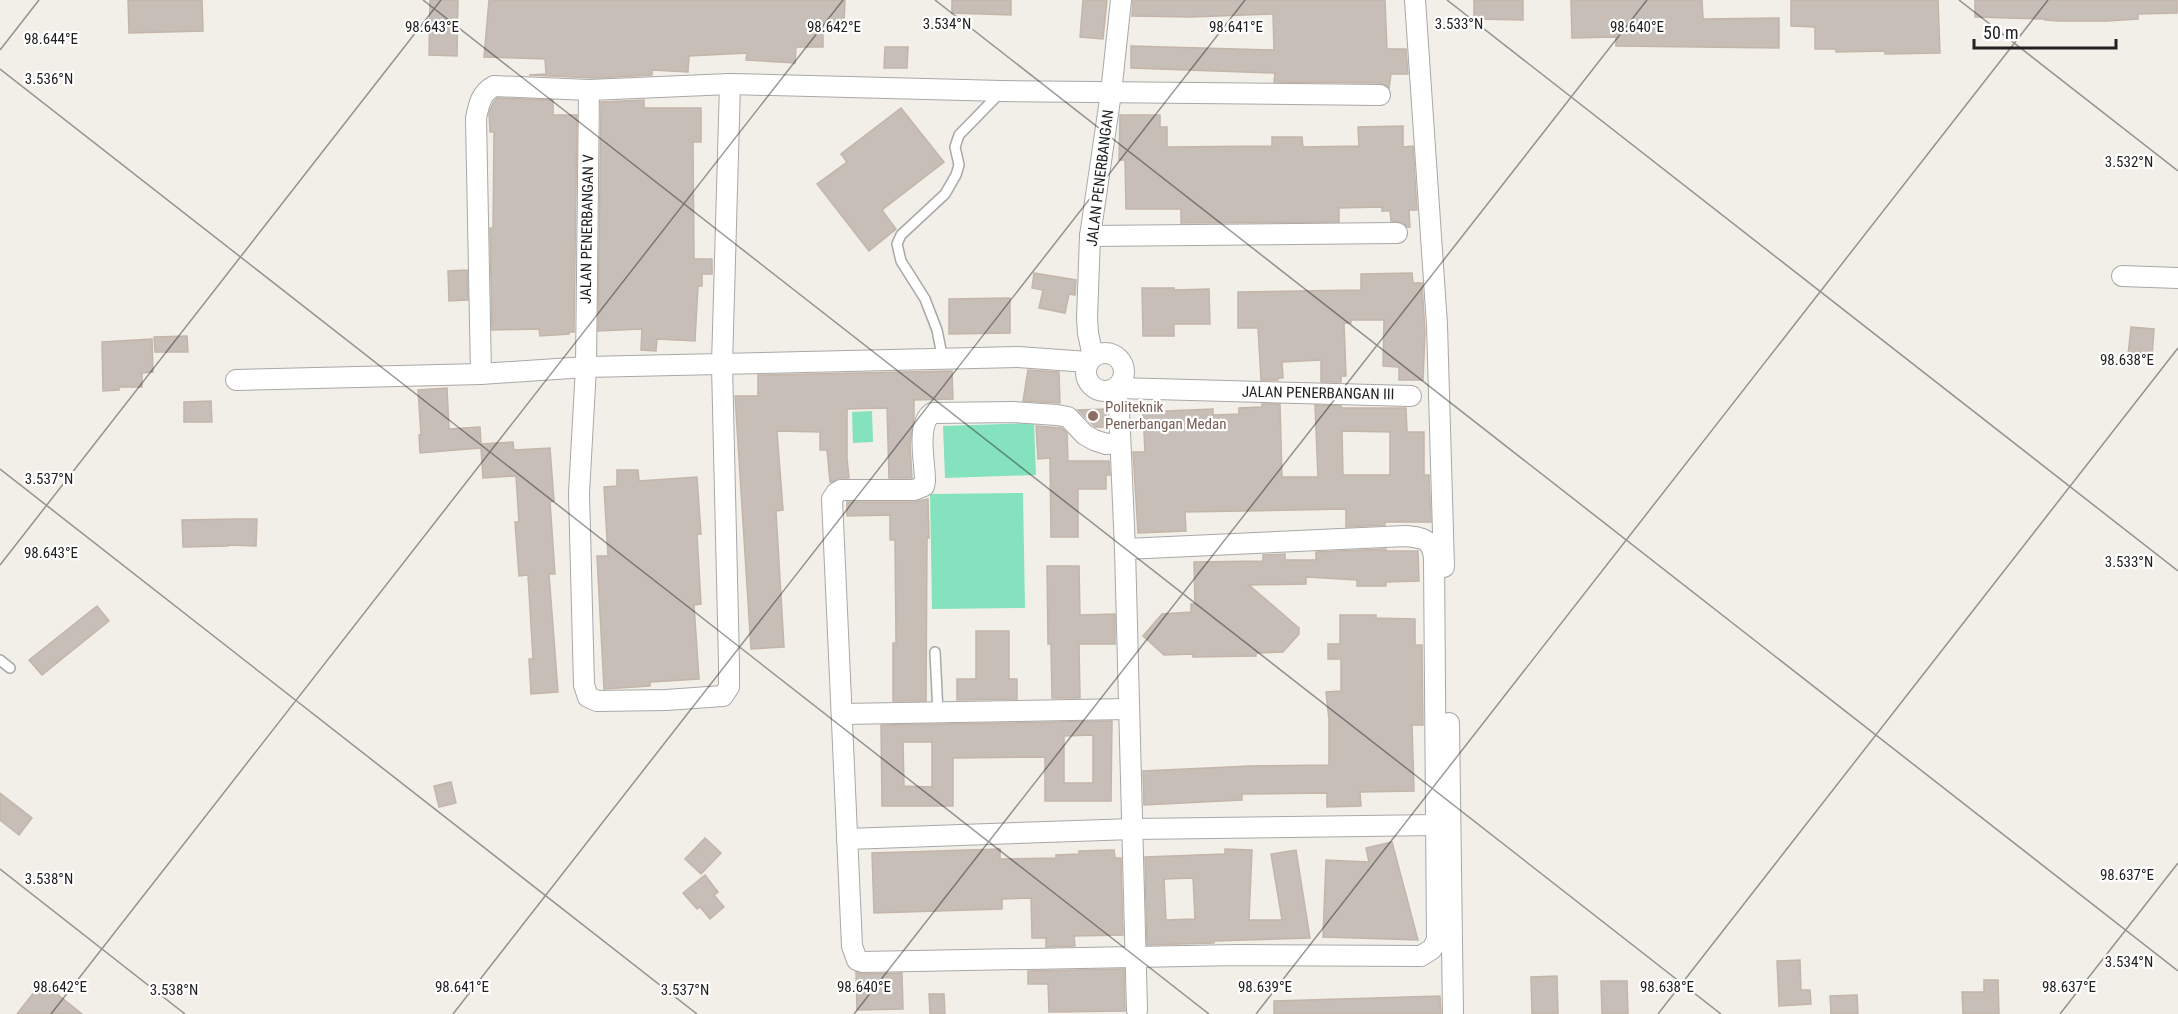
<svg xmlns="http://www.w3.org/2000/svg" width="2178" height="1014" font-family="'Roboto Condensed',sans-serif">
	<rect width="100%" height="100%" fill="#f2efe8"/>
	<g fill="#84e3be">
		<path d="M872 411 873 442 853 443 852 412Z"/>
		<path d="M1034 423 1036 475 945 478 943 426Z"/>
		<path d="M1023 493 1025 608 932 609 930 494Z"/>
	</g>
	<g fill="#c7beb7" stroke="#c4b5a9" stroke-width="1.5" fill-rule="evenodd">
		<path d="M128 0H202L203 31 129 33Z"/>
		<path d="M430 0H458L457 56 429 55Z"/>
		<path d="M489 0H845L844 25H823V47H796L795 63 746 60 747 53 689 56 688 72 652 70V75L595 78 529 75 546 74 545 59 484 57Z"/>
		<path d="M952 0H1011V15L952 13Z"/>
		<path d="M1083 0H1107L1103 39 1080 37Z"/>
		<path d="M1133 0H1385L1387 49H1406L1408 74H1391L1389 88 1380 83 1274 82 1275 73 1131 68V46L1274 50 1273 14 1191 17 1132 16Z"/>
		<path d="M1474 0H1523V20L1474 19Z"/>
		<path d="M1571 0H1702L1703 19 1779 18V48L1616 46V37L1572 38Z"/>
		<path d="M1791 0H1938L1940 53 1885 54V51L1836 52V49H1815V27L1791 26Z"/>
		<path d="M1975 0H2177V13L2138 14V19L2107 21H2059L2045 20 2044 19 1975 17Z"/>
		<path d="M885 47H908L907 68H884Z"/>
		<path d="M497 98 553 100V115H577L574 332H569V334L540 336 539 329 492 330 490 228H493L494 132H490L489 113 492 105Z"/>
		<path d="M644 100V108H701V142H693L694 259H712V274H702V286H698L695 341 657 339 656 351 641 350 642 329 598 331 601 102Z"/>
		<path d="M901 108 944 162 882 210 896 229 869 251 817 184 847 162 841 154Z"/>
		<path d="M1120 115H1160V127H1167V147L1272 146V137H1302L1303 147 1359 146 1358 127 1403 126V147L1413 146 1417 210H1409L1410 227H1407L1402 222 1391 221 1390 211H1382V207L1339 208V222L1181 223V209H1126L1125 160H1119Z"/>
		<path d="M467 270 468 300 449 301 448 271Z"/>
		<path d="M1034 273 1076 280 1075 295 1069 294 1065 313 1039 308 1043 290 1032 288Z"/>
		<path d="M1412 273 1413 283H1422L1425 333 1423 380H1399V367L1383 366 1384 320H1351V323H1344L1346 376H1341V382H1321V360L1282 362 1283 378H1278V380H1261L1258 328H1238V292L1361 290V274Z"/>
		<path d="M1142 288H1174V290L1209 289 1210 324H1174V336H1143Z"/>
		<path d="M1010 298V333L949 334V299Z"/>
		<path d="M2131 327 2154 329 2152 357 2128 355Z"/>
		<path d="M187 336 188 352H155L154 337Z"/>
		<path d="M152 339 153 372 142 373V387H119V390L103 391 102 342Z"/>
		<path d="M1028 370 1059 372 1060 403 1023 401Z"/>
		<path d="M952 371 953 399 914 400V418L910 444 912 478H889L887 408 847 409V458L849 478H840L831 482H830L827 450H820V432L777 431 783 510 776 511 784 647 751 649 735 396H758V375Z"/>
		<path d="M447 388 449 429 480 427 481 444 513 442 514 450 550 448 554 501 550 502 555 574H549L558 692 531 694 529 659H533L528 575 519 576 515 522H519L516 476 483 478 481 448 420 453 419 435H421L418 390Z"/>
		<path d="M211 401 212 422H184V402Z"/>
		<path d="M1262 404H1280L1282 477H1318L1315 405 1341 406 1342 408H1406L1407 432H1424V475H1429L1431 522H1385V525L1346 527V509L1185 512 1186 531 1138 533 1133 452H1145L1143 412 1213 409V415L1239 414V408L1262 407ZM1342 431 1390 432V475H1343Z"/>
		<path d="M1106 409 1107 427H1095L1078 410Z"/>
		<path d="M1036 426 1062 428 1067 433 1068 461H1109L1110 475H1106V489H1078V537H1051L1050 458 1038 459Z"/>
		<path d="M617 470H638L639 481 697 477 701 534H697L701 604 694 605 699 679 650 682V686L604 689 597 556H608L604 487 617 486Z"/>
		<path d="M928 499 929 538H927L926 701H893V643H896L895 540H890V515L847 516V502H914Z"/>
		<path d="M237 519H257L256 546 228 545V546L183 547 182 520Z"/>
		<path d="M1386 549V551H1418L1419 581 1386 582V586H1357V580L1306 577V584L1249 585 1299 628V634L1283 652 1256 653V656L1193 657V654L1164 655 1143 636 1162 614 1191 612V604H1195L1194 562 1263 561V555L1285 554V560H1316V552Z"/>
		<path d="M1047 566H1079L1080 615 1115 614V644H1079L1080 698H1052L1051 644H1048Z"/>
		<path d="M97 606 109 621 42 675 29 660Z"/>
		<path d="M1340 615H1376V618L1415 619V645H1422L1423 725H1412L1414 791 1360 792 1361 806 1327 807V793L1242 794V800L1144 805 1143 771 1250 766 1329 765V719L1326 692 1341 691V659H1328V644H1340Z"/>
		<path d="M976 631H1009V679H1017V699L957 700V679H976Z"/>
		<path d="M1112 721 1111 801H1045V757L953 758V806H882L881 725ZM1093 735V783H1064V736ZM903 742H932V787L904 786Z"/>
		<path d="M451 782 456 803 439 807 434 786Z"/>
		<path d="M0 793 32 818 19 835 0 820Z"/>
		<path d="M705 838 721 853 701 874 685 859Z"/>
		<path d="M1392 842 1418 940 1323 937 1326 860 1369 862 1366 848Z"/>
		<path d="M1000 849V859L1056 858V855L1079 854V851L1114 850 1115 858H1121L1123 935 1074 936 1075 946 1046 947V938H1032L1031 898 1002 899V909L874 913 872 853Z"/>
		<path d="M1225 849 1252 850 1249 920H1282L1271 854 1296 850 1310 938 1214 941V943L1147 945 1145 857 1225 854ZM1193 878 1195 919 1166 920 1164 879Z"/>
		<path d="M705 875 718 892 714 895 724 907 710 919 700 907 697 909 683 893Z"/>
		<path d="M1800 960 1801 990H1810L1811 1004 1779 1006 1777 961Z"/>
		<path d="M1124 969 1125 1011 1049 1012 1048 984H1028V971Z"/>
		<path d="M856 972 863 974 902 973 903 1009 857 1010Z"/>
		<path d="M1557 976 1558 1014H1532L1531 977Z"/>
		<path d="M1984 980H1998L1999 1014H1963L1962 992H1984Z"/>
		<path d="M1601 981H1627L1628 1014H1602Z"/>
		<path d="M42 982 82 1014H17Z"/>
		<path d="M929 994H944L945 1014H930Z"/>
		<path d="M1857 995 1858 1014H1831L1830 996Z"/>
		<path d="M1440 996 1441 1014H1274V1001Z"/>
	</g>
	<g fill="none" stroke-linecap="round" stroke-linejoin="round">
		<g stroke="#a8a8a8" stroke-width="12">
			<g id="service">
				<path d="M943 360 937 330 925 299 901 261 897 244 901 235 945 194 956 175 959 165 955 147 959 135 1000 93"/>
				<path d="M935 652 938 713"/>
				<path d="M0 660 10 668"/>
			</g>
		</g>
		<g stroke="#a8a8a8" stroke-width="22">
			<g id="minor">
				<path d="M1415 0 1437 325 1444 567"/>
				<path d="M589 90 586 367 579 493 584 685 588 697 597 701 666 700 723 696 729 687V663L722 365 730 84"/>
				<path d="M1090 236 1397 233"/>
				<path d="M2122 276 2178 278"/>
				<circle cx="1105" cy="372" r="19"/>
				<path d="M1093 357 1088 333 1087 318 1090 236 1111 93 1121 0"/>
				<path d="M481 374 476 118C479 104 481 93 494 86L589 90 730 84 1002 91 1380 95"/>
				<path d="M236 380 481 374 586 367 1018 357 1088 362"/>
				<path d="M1118 388 1411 396"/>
				<path d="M1115 390 1119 409 1125 549 1137 1010"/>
				<path d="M1119 443 1106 444 1094 440 1085 435 1068 417 1057 415 1013 412 932 413C916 425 925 461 925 481L924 486 914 490H841L836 493 832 499 852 946 857 960 863 962 1238 955 1421 956 1432 949 1437 940 1434 559C1432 539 1424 538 1406 536L1125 549"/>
				<path d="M842 714 1128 709"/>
				<path d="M1449 723 1453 1014"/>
				<path d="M847 839 1133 829 1437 825"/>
			</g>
		</g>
		<use href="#service" stroke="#fff" stroke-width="9"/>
		<use href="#minor" stroke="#fff" stroke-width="20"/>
	</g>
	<path fill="none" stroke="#212121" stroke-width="1.5" stroke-opacity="0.45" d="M423 0 1721 1014M935 0 2178 971M1447 0 2178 571M1959 0 2178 171M0 50 39 0M0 69 1209 1014M0 469 697 1014M0 565 441 0M0 869 185 1014M51 1014 843 0M453 1014 1245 0M854 1014 1647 0M1256 1014 2048 0M1658 1014 2178 348M2060 1014 2178 863"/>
	<circle fill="#8d6e63" stroke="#fff" stroke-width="2" cx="1093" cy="416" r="6"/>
	<g text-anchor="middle" stroke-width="4.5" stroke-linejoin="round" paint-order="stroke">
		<g font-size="15" fill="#212121" stroke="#fff">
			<text transform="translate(1100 178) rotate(-83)" y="5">JALAN PENERBANGAN</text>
			<text transform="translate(587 229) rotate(-89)" y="5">JALAN PENERBANGAN V</text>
			<text transform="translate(1318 393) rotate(1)" y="5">JALAN PENERBANGAN III</text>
		</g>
		<g font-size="15" fill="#785e54" stroke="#fff" text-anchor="start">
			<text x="1105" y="412">Politeknik<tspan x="1105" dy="17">Penerbangan Medan</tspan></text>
		</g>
	</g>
	<g font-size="15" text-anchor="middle" fill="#212121" stroke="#fff" stroke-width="4.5" stroke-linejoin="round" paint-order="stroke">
		<text x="947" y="29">3.534°N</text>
		<text x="1459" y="29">3.533°N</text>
		<text x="432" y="32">98.643°E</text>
		<text x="834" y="32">98.642°E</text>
		<text x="1236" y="32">98.641°E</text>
		<text x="1637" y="32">98.640°E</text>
		<text x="51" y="44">98.644°E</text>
		<text x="49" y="84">3.536°N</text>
		<text x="2129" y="167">3.532°N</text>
		<text x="2127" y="365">98.638°E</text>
		<text x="49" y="484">3.537°N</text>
		<text x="51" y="558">98.643°E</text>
		<text x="2129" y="567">3.533°N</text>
		<text x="2127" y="880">98.637°E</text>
		<text x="49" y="884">3.538°N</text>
		<text x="2129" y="967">3.534°N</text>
		<text x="60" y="992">98.642°E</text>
		<text x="462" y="992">98.641°E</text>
		<text x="864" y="992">98.640°E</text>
		<text x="1265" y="992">98.639°E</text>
		<text x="1667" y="992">98.638°E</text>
		<text x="2069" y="992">98.637°E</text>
		<text x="174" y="995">3.538°N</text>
		<text x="685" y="995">3.537°N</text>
	</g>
	<path d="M1974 39v9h142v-9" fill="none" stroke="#212121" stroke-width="3"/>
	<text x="1983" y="39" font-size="18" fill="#212121" stroke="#ffffff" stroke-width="4.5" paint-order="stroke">50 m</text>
</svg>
